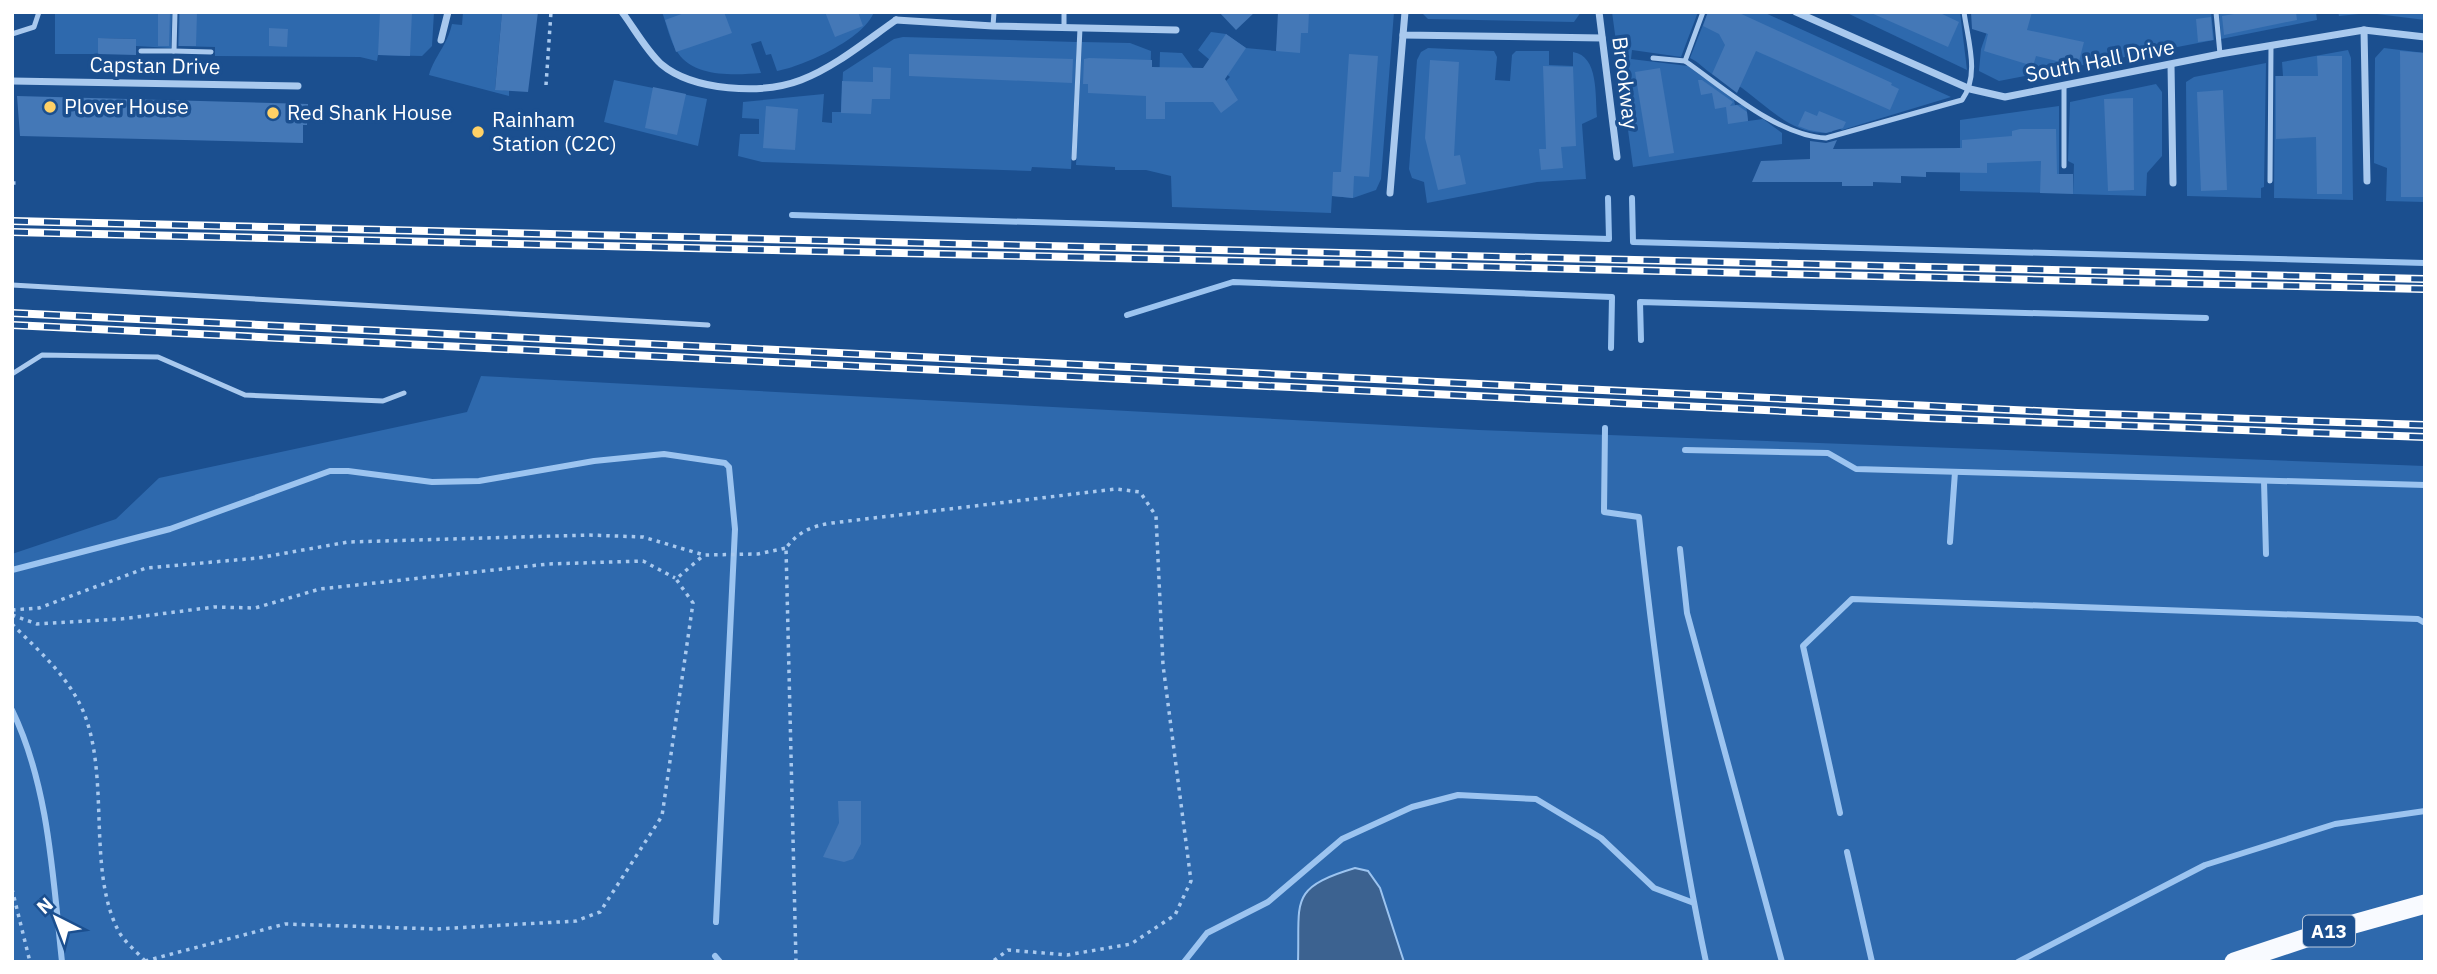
<svg xmlns="http://www.w3.org/2000/svg" width="2437" height="974" font-family="'IBM Plex Sans',sans-serif">
	<rect width="100%" height="100%" fill="#1b4f8f"/>
	<g fill="#2e69ad">
		<path d="M55 12H172L171 48 136 46V39L99 38 98 54H55Z"/>
		<path d="M179 12H434L432 46 422 56 378 55 377 61 360 57 215 56V47L178 46Z"/>
		<path d="M463 12H502L495 89 509 91V96L429 75C435 55 447 46 452 24L462 25Z"/>
		<path d="M662 12H874C864 39 804 66 777 71L771 54 766 55 761 41 751 44 761 73C736 75 695 78 678 53 670 42 667 25 662 12Z"/>
		<path d="M1281 12H1394L1381 179 1376 190 1353 198 1332 196 1331 213 1172 207 1171 176 1146 170H1115V167L1076 165 1082 42 1130 43 1151 51 1150 96 1159 91 1160 52 1182 53 1193 68V102L1207 97 1222 75 1226 81 1230 77 1198 50 1211 32 1226 34 1246 48 1276 51Z"/>
		<path d="M1421 12H1581L1574 22 1428 19Z"/>
		<path d="M1612 12H1698L1681 57 1632 50 1631 59 1688 66 1734 100 1735 105 1746 104 1748 121 1763 119 1782 133V144L1633 167Z"/>
		<path d="M1708 12H1763L1951 97 1842 130 1835 126 1832 132C1796 138 1769 108 1742 88 1733 82 1722 79 1712 74 1704 69 1699 62 1690 58Z"/>
		<path d="M1845 12H1960L1967 70Z"/>
		<path d="M1994 12H2211L2214 40 1999 81 1979 71 1981 49Z"/>
		<path d="M2219 12H2316L2317 20 2221 39Z"/>
		<path d="M2338 12H2425V20L2369 13 2339 16Z"/>
		<path d="M903 37 1077 42 1071 169 1032 167 1031 171 762 162 738 156 740 134H759V119L742 118 743 102 824 94 822 122 832 123V112H841L843 72 894 39Z"/>
		<path d="M1428 48 1494 51 1497 57 1495 80 1510 81 1512 55 1516 51H1549V65L1573 66V52C1599 56 1595 96 1597 117L1582 124 1586 179 1537 182 1427 203 1424 182 1412 178 1409 169 1417 60 1421 52Z"/>
		<path d="M2384 48 2425 53V202L2386 201 2387 168 2374 163 2375 58Z"/>
		<path d="M2348 50 2351 58 2353 200 2274 198 2275 76H2283L2282 62Z"/>
		<path d="M2266 63 2264 187 2261 188V198L2187 196 2186 82 2194 77Z"/>
		<path d="M614 80 707 99 698 146 604 122Z"/>
		<path d="M2156 84 2162 92V156L2147 173 2146 196 2073 194 2074 164 2068 161 2070 102Z"/>
		<path d="M2059 106V193L1960 191V120Z"/>
		<path d="M481 376 1479 430 2425 466V962H12V554L116 519 159 478 467 412Z"/>
	</g>
	<path fill="#3c6290" stroke="#9cc4f0" stroke-width="2" d="M1355 868 1368 871 1380 888 1404 962H1298C1300 901 1288 888 1355 868Z"/>
	<g fill="none" stroke-linecap="round" stroke-linejoin="round">
		<g stroke="#9cc4f0" stroke-width="6">
			<path d="M1632 198 1633 242 2425 263"/>
			<path d="M792 215 1609 239 1608 198"/>
			<path d="M1127 315 1233 282 1612 297 1611 348"/>
			<path d="M1641 340 1640 302 2206 318"/>
			<path d="M1605 428 1604 512 1639 517C1655 666 1675 815 1706 962"/>
			<path d="M1685 450 1828 453 1856 469 2425 485"/>
			<path d="M2264 481 2266 554"/>
			<path d="M1950 542 1955 472"/>
			<path d="M1680 549 1687 613 1782 962"/>
			<path d="M12 570 170 529 330 471H348L432 482 479 481 594 461 664 454 725 463 729 467 735 529 716 922"/>
			<path d="M12 710C49 786 53 879 62 962"/>
			<path d="M1840 813 1803 646 1852 599 2418 619 2425 623"/>
			<path d="M1847 852 1872 962"/>
			<path d="M715 956 720 962"/>
			<path d="M1184 962 1207 933 1268 902 1342 839 1412 807 1458 795 1536 799 1601 838 1654 888 1694 903"/>
			<path d="M2018 962 2205 865 2335 824 2425 811"/>
		</g>
	</g>
	<g fill="#4478b7">
		<path d="M158 12H170L169 46H158Z"/>
		<path d="M180 12H197L196 46H179Z"/>
		<path d="M380 12H412L410 56 378 55Z"/>
		<path d="M502 12H538L528 92 495 90Z"/>
		<path d="M687 12H724L732 33 676 52 665 20Z"/>
		<path d="M825 12H858L863 26 835 37Z"/>
		<path d="M1219 12H1255L1236 30Z"/>
		<path d="M1278 12H1309L1308 33H1301L1300 53 1276 51Z"/>
		<path d="M1708 12H1737L1892 83 1891 85 1899 89 1890 110 1756 51 1737 93 1712 74 1725 45 1719 34 1703 26Z"/>
		<path d="M1869 12H1938L1959 22 1948 47Z"/>
		<path d="M1971 12H2032L2027 30 2084 42 2079 61 2061 62 2036 56 2033 66 1984 51 1988 34 1972 29Z"/>
		<path d="M2246 12H2296L2297 20 2224 35 2222 16Z"/>
		<path d="M2211 17 2213 40 2198 42 2196 19Z"/>
		<path d="M269 28 288 29 287 47 269 46Z"/>
		<path d="M1226 34 1246 48 1225 79 1238 100 1221 113 1213 102H1165V119H1146V96L1088 93V84H1083L1084 59 1089 58 1152 60V67L1203 68Z"/>
		<path d="M98 38 136 39V55L98 54Z"/>
		<path d="M2400 51 2425 53V197H2401Z"/>
		<path d="M909 54 1073 59 1072 83 909 76Z"/>
		<path d="M1349 54 1378 56 1369 177 1354 176 1353 198 1332 196 1333 172H1341Z"/>
		<path d="M2317 56H2342V194H2317L2316 137 2276 139V76H2318Z"/>
		<path d="M1430 60 1459 62 1454 156 1460 155 1466 184 1438 190 1425 138Z"/>
		<path d="M1543 66 1573 67 1576 146 1561 147 1563 168 1541 170 1539 149H1546Z"/>
		<path d="M873 67 891 68 890 99H872L871 114 841 113 842 81 873 82Z"/>
		<path d="M1660 68 1674 153 1649 157 1635 72Z"/>
		<path d="M1698 80H1702L1733 102 1730 106 1737 105 1747 112 1748 121 1728 124 1726 107 1715 109 1712 93 1701 95Z"/>
		<path d="M653 87 686 94 677 135 645 128Z"/>
		<path d="M2223 90 2227 190 2201 191 2197 92Z"/>
		<path d="M17 96 308 104 307 125H303V143L20 136Z"/>
		<path d="M2133 98 2134 190 2108 191 2104 99Z"/>
		<path d="M766 106 798 109 795 150 763 148Z"/>
		<path d="M1805 111 1817 116 1819 111 1846 122 1843 128 1826 133 1809 130 1798 126Z"/>
		<path d="M2020 129H2056L2057 174H2073V194L2040 193 2041 161 1987 163V173L1926 172V177L1901 176V183L1873 182V186H1842V182H1752L1761 161 1810 159V141L1826 143 1837 140 1833 149 1962 148V140L2012 136V131Z"/>
		<path d="M838 801H861V844L853 859 844 862 823 857 839 823Z"/>
	</g>
	<g fill="none" stroke-linecap="round" stroke-linejoin="round">
		<g stroke="#a9c9ee" stroke-width="3.5" stroke-dasharray="3.5 5" stroke-linecap="butt">
			<path d="M546 85 551 12"/>
			<path d="M12 183H19"/>
			<path d="M12 610 39 608 146 568 258 558 348 542 589 535 643 537 704 555 758 554 786 548"/>
			<path d="M12 615 37 624 121 619 214 607 255 608 320 589 548 564 643 561 675 578"/>
			<path d="M12 624C35 647 60 669 76 697 114 761 85 862 117 928 122 940 136 951 145 961"/>
			<path d="M12 889 30 962"/>
			<path d="M145 961 285 924 436 929 576 921 600 912 662 816 693 603 676 579 704 555"/>
			<path d="M796 962 786 548C799 531 812 526 832 523L1116 489 1140 492 1156 516 1163 665 1191 881 1175 915 1131 944 1067 955 1008 950 992 962"/>
		</g>
		<g stroke="#a9c9ee" stroke-width="5">
			<path d="M1703 12 1685 61C1724 88 1778 136 1826 138L1962 100C1980 75 1968 41 1964 12"/>
			<path d="M2216 12 2220 54"/>
			<path d="M993 26 994 12"/>
			<path d="M1064 28V12"/>
			<path d="M12 34 34 27 39 12"/>
			<path d="M141 51H174L175 12"/>
			<path d="M174 51 211 52"/>
			<path d="M1653 58 1685 61"/>
			<path d="M1074 158 1080 28"/>
			<path d="M2064 166V86"/>
			<path d="M2270 181 2271 45"/>
			<path d="M12 285 708 325"/>
			<path d="M12 374 42 355 158 357 245 395 383 401 404 393"/>
		</g>
		<g stroke="#a9c9ee" stroke-width="7">
			<path d="M622 12C634 28 646 50 661 64 693 91 762 95 801 80 835 67 866 41 896 20"/>
			<path d="M1405 12 1403 35 1602 38"/>
			<path d="M1599 12 1617 157"/>
			<path d="M1796 12 1970 89 2005 97 2220 54 2364 30 2425 37"/>
			<path d="M896 20 993 26 1176 30"/>
			<path d="M2364 30 2367 181"/>
			<path d="M441 40 448 12"/>
			<path d="M2171 65 2173 183"/>
			<path d="M12 81 298 86"/>
			<path d="M1390 193 1403 35"/>
		</g>
		<path stroke="#f8faff" stroke-width="19" d="M2234 962 2318 934 2425 904"/>
		<g stroke="#fff" stroke-width="8">
			<g id="rail">
				<path d="M12 221 2425 279"/>
				<path d="M12 232 2425 289"/>
				<path d="M12 313 2077 413 2425 425"/>
				<path d="M12 325 1927 418 2425 437"/>
			</g>
		</g>
		<use href="#rail" stroke="#1b4f8f" stroke-width="5" stroke-dasharray="16" stroke-linecap="butt"/>
	</g>
	<g fill="#ffd166" stroke="#1b4f8f" stroke-width="2.5">
		<circle cx="50" cy="107" r="7"/>
		<circle cx="273" cy="113" r="7"/>
		<circle cx="478" cy="132" r="7"/>
	</g>
	<g text-anchor="middle" stroke-width="7" stroke-linejoin="round" paint-order="stroke">
		<rect fill="#1b4f8f" stroke="#bbcadd" stroke-width="2" x="2303" y="915.5" width="52" height="31" rx="5"/>
		<g font-size="19" font-weight="bold" fill="#fff">
			<text x="2329" y="938">A13</text>
		</g>
		<g font-size="21" fill="#fff" stroke="#1b4f8f">
			<text transform="translate(2100 61) rotate(-11)" y="7">South Hall Drive</text>
			<text transform="translate(155 66) rotate(1)" y="7">Capstan Drive</text>
			<text transform="translate(1625 83) rotate(83)" y="7">Brookway</text>
		</g>
		<g font-size="21" fill="#fff" stroke="#1b4f8f" text-anchor="start">
			<text x="64" y="114">Plover House</text>
			<text x="287" y="120">Red Shank House</text>
			<text x="492" y="127">Rainham<tspan x="492" dy="24">Station (C2C)</tspan></text>
		</g>
	</g>
	<rect width="2437" height="974" fill="none" stroke="#ffffff" stroke-width="28"/>
	<g transform="translate(56 918) rotate(318)" stroke="#1b4f8f" stroke-width="5" paint-order="stroke">
	<path d="M0-5L12 26L0 18L-12 26Z" fill="#ffffff"/>
	<text y="-10" font-size="19" font-weight="bold" text-anchor="middle" fill="#ffffff">N</text>
	</g>
</svg>
